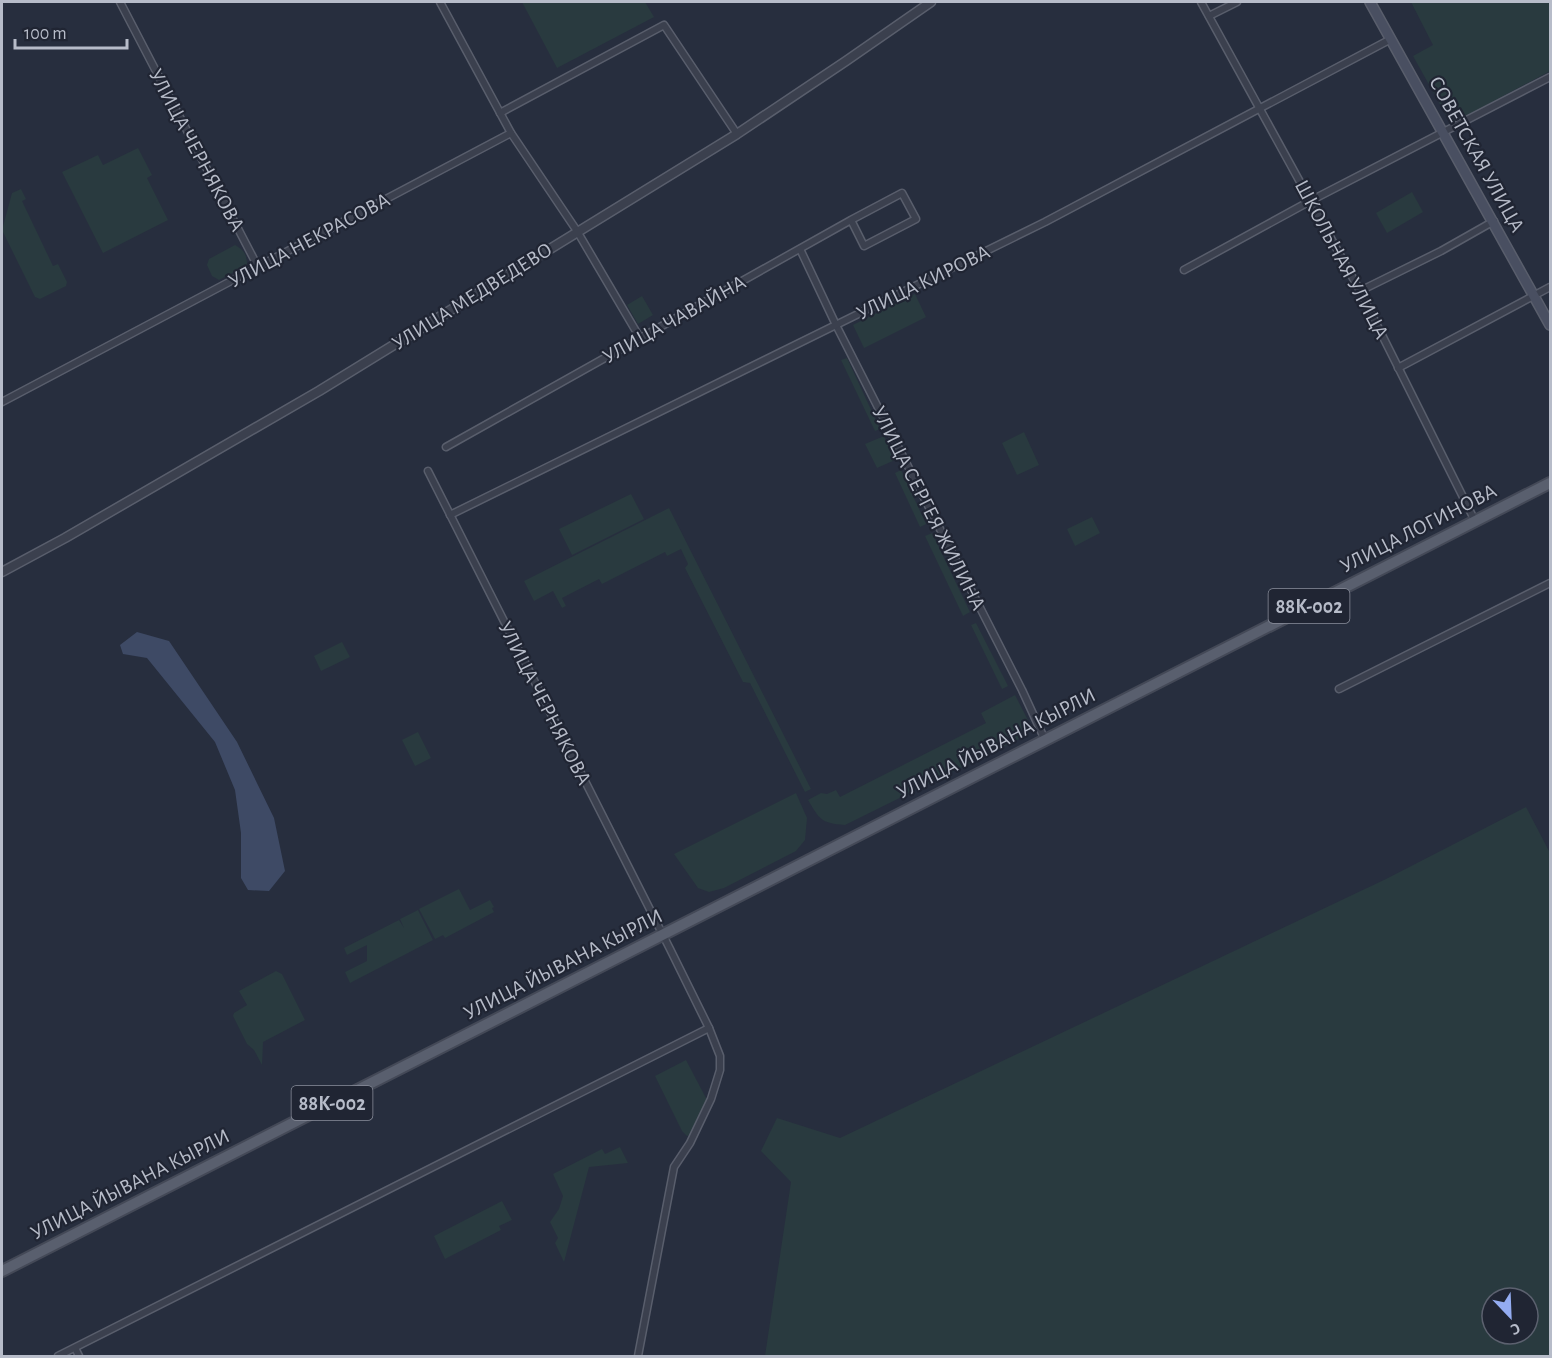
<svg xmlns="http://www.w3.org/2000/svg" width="1552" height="1358" font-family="'Alegreya Sans',sans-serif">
	<rect width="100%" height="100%" fill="#272e3e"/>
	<g fill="#293a3f" fill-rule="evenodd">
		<path d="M522 2H645L654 17 557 68Z"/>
		<path d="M1411 2H1550V71L1451 124 1413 56 1433 45Z"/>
		<path d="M138 148 152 175 147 178 168 220 103 253 62 172 98 155 103 165Z"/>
		<path d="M21 189 26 199 22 201 53 266 58 264 67 282 66 286 40 299 35 297 2 230 12 193Z"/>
		<path d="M1412 192 1423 212 1387 233 1376 213Z"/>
		<path d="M235 245C244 250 247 255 247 265L219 280 212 276 207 265 209 259Z"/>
		<path d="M915 294 926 317 864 348 853 325Z"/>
		<path d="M642 296 653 315 638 324 627 305Z"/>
		<path d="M847 358 880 429 875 431 841 360Z"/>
		<path d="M1024 432 1039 465 1017 475 1002 443Z"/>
		<path d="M884 436 895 460 877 468 865 444Z"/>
		<path d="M901 470 926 524 920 527 895 473Z"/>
		<path d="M631 494 644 519 572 555 559 529Z"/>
		<path d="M669 508 811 789 805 792 750 683 743 682 685 568 688 564 681 549 667 556 665 552 602 584 599 579 562 598 566 606 562 608 553 591 534 601 524 581Z"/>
		<path d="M1092 517 1100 533 1075 546 1067 529Z"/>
		<path d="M932 533 970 612 963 616 925 536Z"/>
		<path d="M976 623 1008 686 1002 689 971 625Z"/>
		<path d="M342 642 350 657 321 671 314 656Z"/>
		<path d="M1015 695 1031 726 1025 736 845 825C821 823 820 820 808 800L821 793 827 794 836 790 840 797 986 723 981 713Z"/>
		<path d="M418 732 431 758 415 766 402 740Z"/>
		<path d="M796 793 807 818 805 840 796 851 724 888 709 892 698 888 674 854Z"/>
		<path d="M1526 807 1550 853V1356H765L791 1182 761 1151 777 1118 840 1138 1386 879ZM1492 1298H1528V1334H1492Z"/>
		<path d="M459 889 470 910 490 900 494 907 492 908 494 912 445 938 443 935 435 939 419 909Z"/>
		<path d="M418 910 433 940 350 983 345 972 367 961V945L347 955 344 948 399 920 404 928 400 919Z"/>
		<path d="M276 971 282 974 305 1020 263 1042 262 1065 254 1050 247 1044 233 1016 234 1013 247 1005 239 991Z"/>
		<path d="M686 1060 707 1100 691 1134 687 1136 682 1131 655 1076Z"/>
		<path d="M620 1147 628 1163 589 1167 564 1262 555 1243 558 1238 550 1222 559 1209 563 1196 553 1174 602 1149 605 1154Z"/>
		<path d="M502 1201 512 1220 499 1226 501 1230 445 1259 434 1236Z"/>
	</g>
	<path fill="#3e4a65" d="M137 632 169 641 237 742 274 818 285 871 269 891 248 890 241 878V833L235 790 215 742 147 658 123 654 120 645Z"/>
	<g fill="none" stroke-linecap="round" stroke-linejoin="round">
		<g stroke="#595e6c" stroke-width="9">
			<g id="minor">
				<path d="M120 2 258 267"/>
				<path d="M440 2 511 133 577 231 640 338"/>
				<path d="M1201 2 1360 291 1475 521"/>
				<path d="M1209 16 1237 2"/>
				<path d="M500 113 664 25 737 134"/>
				<path d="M800 249 836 325 1022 690 1045 740"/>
				<path d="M1184 270 1312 200 1550 77"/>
				<path d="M1360 291 1441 251 1494 221"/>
				<path d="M1398 368 1550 287"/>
				<path d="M2 402 511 133"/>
				<path d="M446 447 851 220 902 193 916 219 864 246 851 220"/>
				<path d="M428 471 670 949 709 1028 720 1056V1070L711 1099 690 1143 674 1167 638 1356"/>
				<path d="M450 515 1045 222 1391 39"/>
				<path d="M1339 689 1550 583"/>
				<path d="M75 1348 79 1356"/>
				<path d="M58 1356 709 1028"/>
			</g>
		</g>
		<g stroke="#595e6c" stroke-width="11">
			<path id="tertiary" d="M2 572 65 538 319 391 737 134 846 61 931 2"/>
		</g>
		<g stroke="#595e6c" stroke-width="12">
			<path id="secondary" d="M1370 2 1550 325"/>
		</g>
		<g stroke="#444957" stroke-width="14">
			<path id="primary" d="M2 1271 1550 483"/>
		</g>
		<use href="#minor" stroke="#3b404e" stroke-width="6"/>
		<use href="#tertiary" stroke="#3b404e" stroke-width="8"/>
		<use href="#secondary" stroke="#494f61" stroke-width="9"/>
		<use href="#primary" stroke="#595f6e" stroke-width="10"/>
	</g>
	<g text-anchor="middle" stroke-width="4.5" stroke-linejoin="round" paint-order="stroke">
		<g fill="#202533" stroke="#8a8f9c" stroke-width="1.5">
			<rect x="1268.5" y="589" width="81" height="34" rx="4.5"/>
			<rect x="291.5" y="1086" width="81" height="34" rx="4.5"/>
		</g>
		<g font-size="20" font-weight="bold" fill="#b7bcc9">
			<text x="1309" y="613">88К-002</text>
			<text x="332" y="1110">88К-002</text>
		</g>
		<g font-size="21" fill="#b7bcc9" stroke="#202533">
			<text transform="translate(197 150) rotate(62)" y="7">УЛИЦА ЧЕРНЯКОВА</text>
			<text transform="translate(1477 154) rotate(61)" y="7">СОВЕТСКАЯ УЛИЦА</text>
			<text transform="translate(309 240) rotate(-28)" y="7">УЛИЦА НЕКРАСОВА</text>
			<text transform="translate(1342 259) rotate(62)" y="7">ШКОЛЬНАЯ УЛИЦА</text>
			<text transform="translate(923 282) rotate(-26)" y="7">УЛИЦА КИРОВА</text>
			<text transform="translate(472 296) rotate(-32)" y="7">УЛИЦА МЕДВЕДЕВО</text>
			<text transform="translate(674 319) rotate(-29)" y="7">УЛИЦА ЧАВАЙНА</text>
			<text transform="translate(929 508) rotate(63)" y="7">УЛИЦА СЕРГЕЯ ЖИЛИНА</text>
			<text transform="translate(1418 528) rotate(-27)" y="7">УЛИЦА ЛОГИНОВА</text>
			<text transform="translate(545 703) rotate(63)" y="7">УЛИЦА ЧЕРНЯКОВА</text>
			<text transform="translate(996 743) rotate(-27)" y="7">УЛИЦА ЙЫВАНА КЫРЛИ</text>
			<text transform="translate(563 964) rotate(-27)" y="7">УЛИЦА ЙЫВАНА КЫРЛИ</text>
			<text transform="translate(130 1184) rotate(-27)" y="7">УЛИЦА ЙЫВАНА КЫРЛИ</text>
		</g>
	</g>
	<rect width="1552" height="1358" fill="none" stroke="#b7bcc9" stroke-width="6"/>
	<g transform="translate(1510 1316) rotate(157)"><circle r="28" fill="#202533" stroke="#5c616f" stroke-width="1.5"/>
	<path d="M0-4.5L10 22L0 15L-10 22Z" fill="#94acf1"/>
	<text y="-9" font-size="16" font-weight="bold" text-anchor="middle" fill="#b7bcc9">С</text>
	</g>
	<path d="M15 39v9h112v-9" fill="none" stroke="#b7bcc9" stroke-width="3"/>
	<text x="24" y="39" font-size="18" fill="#b7bcc9" stroke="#202533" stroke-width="4.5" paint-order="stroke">100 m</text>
</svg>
